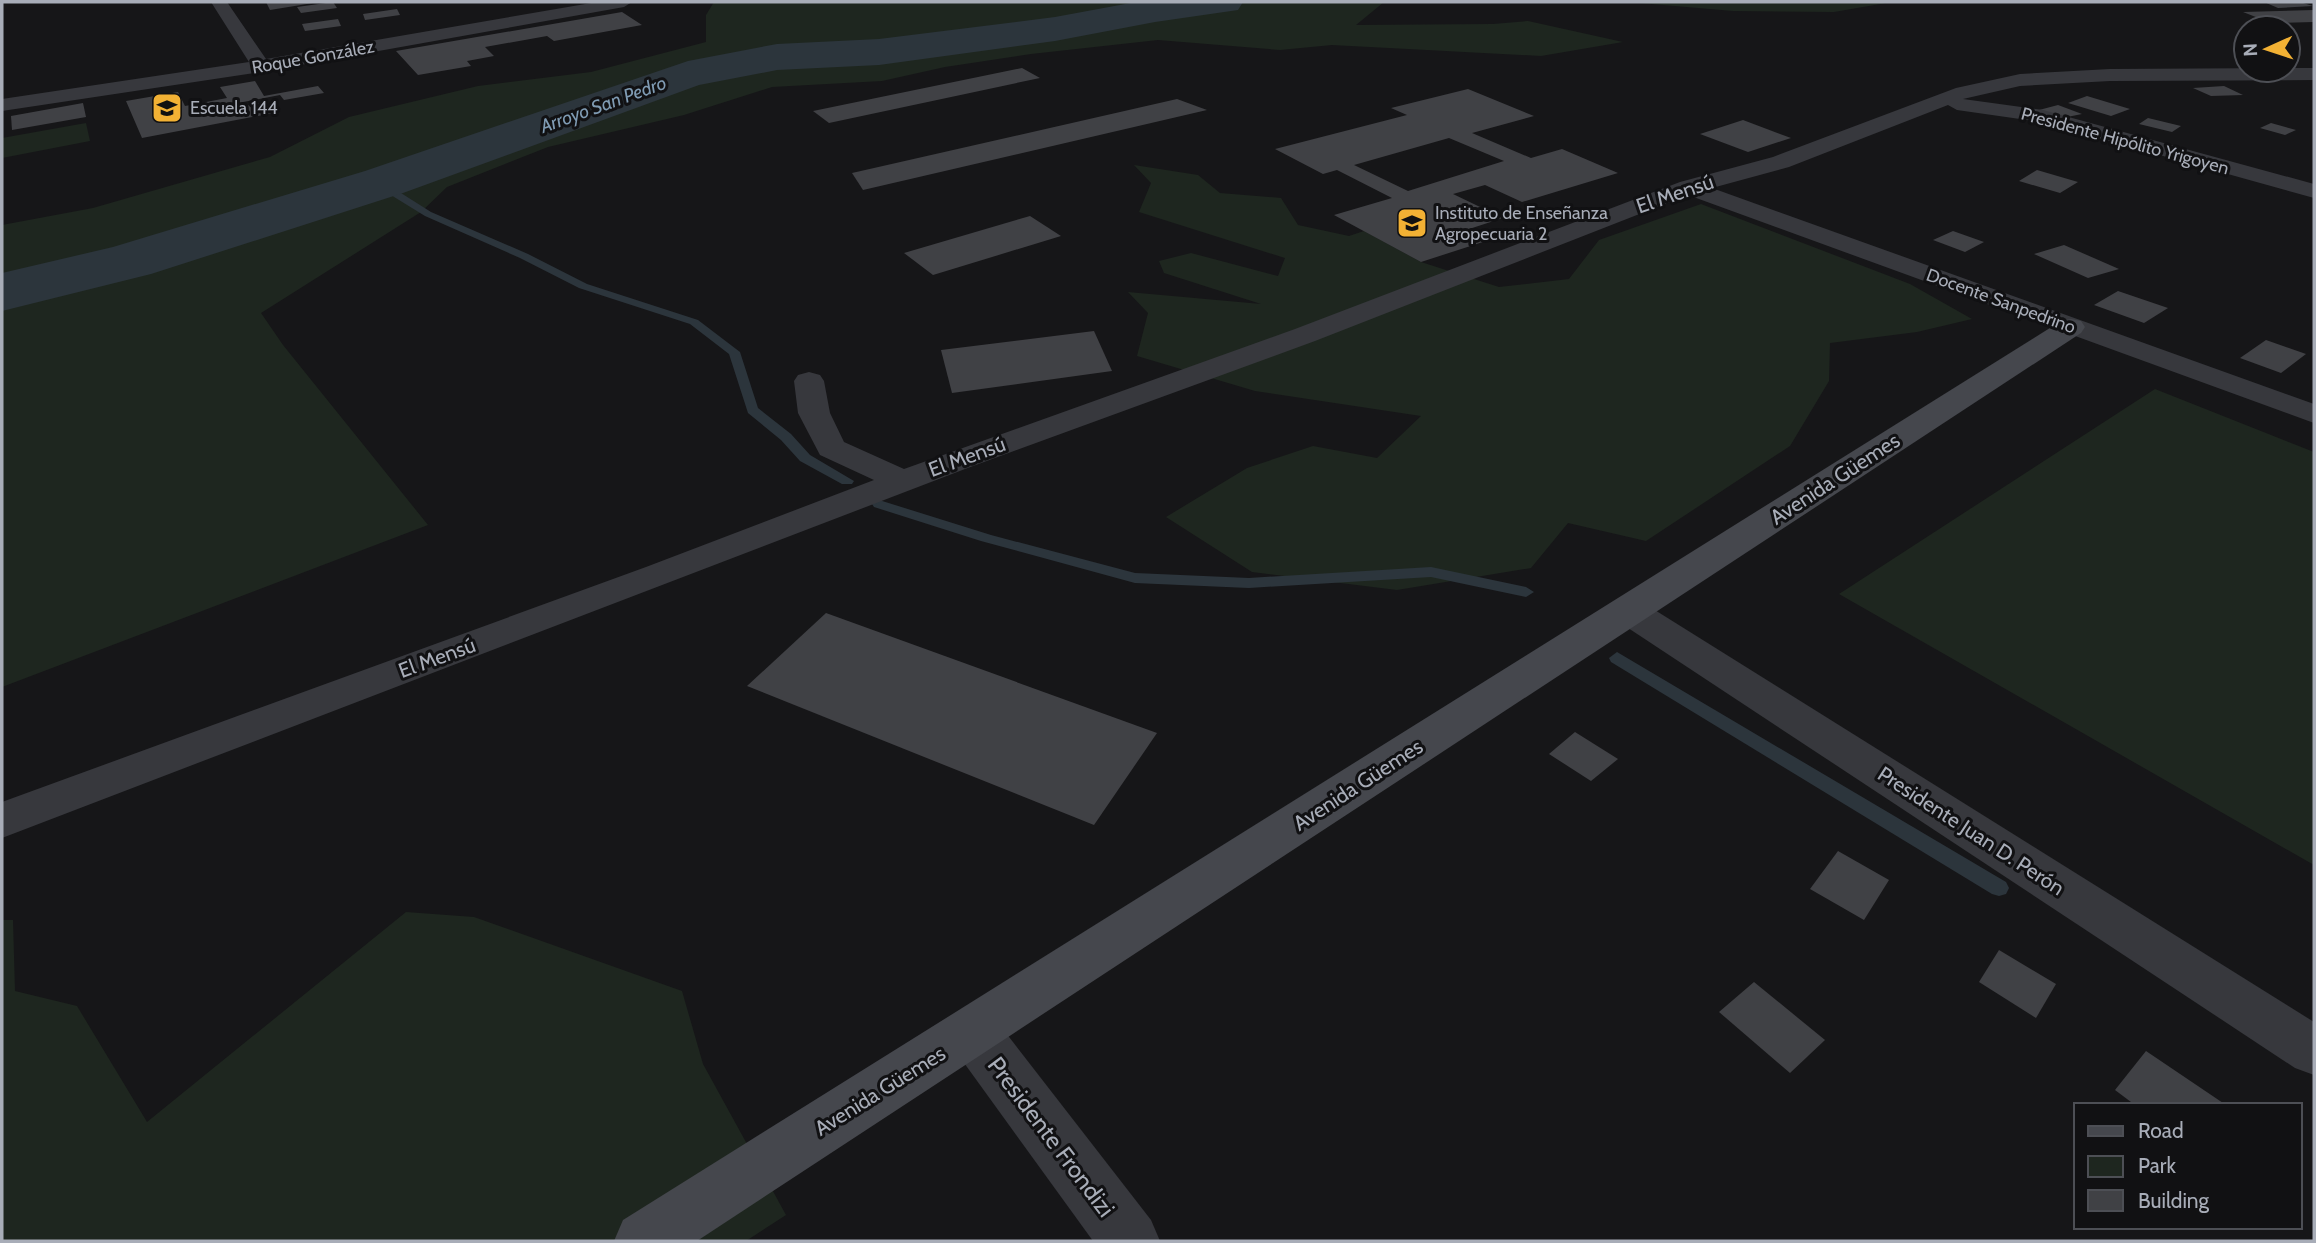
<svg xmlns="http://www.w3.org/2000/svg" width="2316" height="1243" font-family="Cabin,sans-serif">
	<rect width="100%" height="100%" fill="#161618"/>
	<g fill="#1e261f">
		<path d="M714 2H1384L1356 25 1493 24 1528 21 1623 42 1541 56 1332 45 1280 50 1158 40 1031 54 945 67 882 81 772 87 684 115 548 147 447 187 421 212 261 313 283 345 428 525 2 687V225L93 208 270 157 349 117 478 86 591 72 706 42V15Z"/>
		<path d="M1628 2H1892L1834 12 1733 11Z"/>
		<path d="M86 123 90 141 2 158V138Z"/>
		<path d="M1134 165 1198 175 1220 193 1281 198 1298 225 1349 236 1364 231 1421 262 1499 287 1569 279 1599 240 1701 204 1910 284 1972 319 1917 332 1830 343 1829 381 1790 446 1646 541 1568 523 1531 568 1397 590 1252 572 1166 517 1247 468 1313 446 1377 458 1421 416 1255 391 1137 356 1148 313 1128 292 1261 304 1164 273 1159 261 1191 253 1278 276 1285 258 1139 212 1151 183Z"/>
		<path d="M2155 389 2314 452V865L1839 594Z"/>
		<path d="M406 912 474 917 682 991 703 1064 786 1215 746 1241H2V920H13L15 991 77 1006 147 1122Z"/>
	</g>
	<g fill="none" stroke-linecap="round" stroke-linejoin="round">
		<g fill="#2c353c" fill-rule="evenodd">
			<path d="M381 180H387L393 188 431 212 528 254 587 284 698 320 740 352 758 408 791 434 810 455 854 481 852 484H842L800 461 781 440 748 413 729 354 690 324 579 288 520 258 425 216 386 192 379 182Z"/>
			<path d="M879 500 991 535 1135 573 1249 578 1431 567 1526 587 1534 592 1526 597 1431 577 1249 588 1135 583 981 541 874 507 872 504Z"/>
			<path d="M1617 652 2006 882 2009 888 2006 894 1999 896 1992 894 1611 662 1609 658Z"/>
		</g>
		<path fill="#2c353c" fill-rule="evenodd" d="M1136 2H1243L1238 10 1155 22 1055 41 879 65 777 70 699 85 403 193 151 274 2 311V273L113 247 365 171 688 61 777 44 879 39 1055 17Z"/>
	</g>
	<g fill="#404145" fill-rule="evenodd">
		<path d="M266 2H313V3L270 10Z"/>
		<path d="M333 2 337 8 301 13 297 7Z"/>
		<path d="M2264 2H2300L2313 6 2278 8Z"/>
		<path d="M397 9 400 15 365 20 363 14Z"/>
		<path d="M2314 10V22L2271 23 2243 12Z"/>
		<path d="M622 12 642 25 554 41 547 36 485 47 494 56 467 61 471 66 418 75 396 51Z"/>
		<path d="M338 19 341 26 305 31 302 24Z"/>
		<path d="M1022 68 1040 78 829 123 813 111Z"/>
		<path d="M255 81 264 96 318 86 324 93 284 100 280 95 238 103 240 107 266 102 273 113 142 138 126 101 178 92 185 106 227 98 220 87Z"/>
		<path d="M2224 86 2243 95 2211 96 2193 88Z"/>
		<path d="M1468 89 1534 116 1472 133 1531 158 1562 149 1618 173 1522 202 1485 185 1453 194 1503 218 1466 230 1486 241 1421 262 1334 215 1392 198 1337 170 1323 174 1275 149 1407 115 1391 108ZM1449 138 1504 161 1408 191 1354 165Z"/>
		<path d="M2087 96 2130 109 2111 116 2068 103Z"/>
		<path d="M1177 99 1207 110 863 190 852 173Z"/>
		<path d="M83 103 86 117 12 130 11 116Z"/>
		<path d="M2058 105 2082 114 2062 118 2039 110Z"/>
		<path d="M2148 118 2181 126 2172 132 2139 124Z"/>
		<path d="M1743 120 1791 138 1748 152 1700 134Z"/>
		<path d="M2271 123 2296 130 2285 135 2260 128Z"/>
		<path d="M2037 170 2078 182 2060 193 2019 181Z"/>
		<path d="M1030 216 1061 236 933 275 904 253Z"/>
		<path d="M1953 231 1984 242 1965 252 1933 240Z"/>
		<path d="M2064 245 2119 269 2088 278 2034 254Z"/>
		<path d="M2118 291 2168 308 2144 323 2094 305Z"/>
		<path d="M1094 331 1112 371 952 393 941 350Z"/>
		<path d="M2266 340 2306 354 2281 373 2240 358Z"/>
		<path d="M826 613 1157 733 1094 825 747 686Z"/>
		<path d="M1575 732 1618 759 1591 781 1549 754Z"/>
		<path d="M1838 851 1889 880 1864 920 1810 889Z"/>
		<path d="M1999 950 2056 984 2036 1018 1979 982Z"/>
		<path d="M1754 982 1825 1040 1790 1073 1719 1012Z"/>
		<path d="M2146 1051 2226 1105H2135L2115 1090Z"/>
	</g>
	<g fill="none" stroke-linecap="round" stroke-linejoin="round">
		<g fill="#37383d" fill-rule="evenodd">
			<path d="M211 2H227L266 59 597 2H632L624 7 261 72 2 111V99L249 62Z"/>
			<path d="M2288 68H2314V80L2110 81 2020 86 1963 99 2043 110 2314 184V198L2041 122 1957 110 1948 105 1789 167 1712 188 2314 404V423L1688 195 1315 341 965 469 2 838V802L646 567 874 480 820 455 798 413 794 381 798 375 809 372 820 375 824 381 830 413 844 442 904 469 1295 329 1680 182 1773 157 1956 88 2020 74 2110 69Z"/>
			<path d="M1629 599 1642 602 2314 1022V1075L2295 1068 1616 620 1610 611 1616 602Z"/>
			<path d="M973 1008 992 1015 1151 1220 1160 1241H1093L954 1049 947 1032 954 1015Z"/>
		</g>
		<path fill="#45474d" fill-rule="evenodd" d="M2071 319 2081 321 2085 327 2081 333 697 1241H614L623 1220 2061 321Z"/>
	</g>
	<defs>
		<g id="school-square" transform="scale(1.575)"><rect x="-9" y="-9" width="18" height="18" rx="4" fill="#f2b134" stroke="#111113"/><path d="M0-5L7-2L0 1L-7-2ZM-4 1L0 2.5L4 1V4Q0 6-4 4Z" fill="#111"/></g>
	</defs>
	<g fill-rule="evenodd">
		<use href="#school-square" x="167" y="108"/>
		<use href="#school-square" x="1412" y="223"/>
	</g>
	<g text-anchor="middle" stroke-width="6" stroke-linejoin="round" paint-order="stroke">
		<g font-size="18" fill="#a8adb8" stroke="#111113">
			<text transform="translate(313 57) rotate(-10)" y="6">Roque González</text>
			<text transform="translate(2125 141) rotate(15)" y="6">Presidente Hipólito Yrigoyen</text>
			<text transform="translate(2001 301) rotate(20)" y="6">Docente Sanpedrino</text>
		</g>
		<g font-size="18" fill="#a8adb8" stroke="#111113" text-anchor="start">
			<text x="190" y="114">Escuela 144</text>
			<text x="1435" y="219">Instituto de Enseñanza<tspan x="1435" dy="21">Agropecuaria 2</tspan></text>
		</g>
		<g font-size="19" font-style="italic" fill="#7f9bb3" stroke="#111113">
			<text transform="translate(603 104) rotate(-20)" y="7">Arroyo San Pedro</text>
		</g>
		<g font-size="21" fill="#a8adb8" stroke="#111113">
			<text transform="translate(1675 194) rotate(-19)" y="7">El Mensú</text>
			<text transform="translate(967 457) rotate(-20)" y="7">El Mensú</text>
			<text transform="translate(1835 479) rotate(-33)" y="7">Avenida Güemes</text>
			<text transform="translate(437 658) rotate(-20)" y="7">El Mensú</text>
			<text transform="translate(1358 785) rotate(-33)" y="7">Avenida Güemes</text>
			<text transform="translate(1971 831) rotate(33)" y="7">Presidente Juan D. Perón</text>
			<text transform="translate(880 1091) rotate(-32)" y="7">Avenida Güemes</text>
		</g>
		<g font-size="24" fill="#a8adb8" stroke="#111113">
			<text transform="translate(1051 1137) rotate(53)" y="8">Presidente Frondizi</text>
		</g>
	</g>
	<rect width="2316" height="1243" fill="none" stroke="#a8adb8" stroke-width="7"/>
	<rect x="2074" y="1103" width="228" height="126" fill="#111113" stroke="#4d4f55" stroke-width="2"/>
	<rect x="2088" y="1126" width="35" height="10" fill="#45474d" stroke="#4d4f55" stroke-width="2"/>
	<text x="2138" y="1138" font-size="21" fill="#a8adb8">Road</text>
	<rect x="2088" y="1156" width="35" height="21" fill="#1e261f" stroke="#4d4f55" stroke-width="2"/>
	<text x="2138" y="1173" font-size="21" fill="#a8adb8">Park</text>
	<rect x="2088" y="1190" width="35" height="21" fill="#404145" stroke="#4d4f55" stroke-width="2"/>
	<text x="2138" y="1208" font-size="21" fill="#a8adb8">Building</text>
	<g transform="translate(2267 49) rotate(267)"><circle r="33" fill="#111113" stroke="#4d4f55" stroke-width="2"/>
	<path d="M0-5L12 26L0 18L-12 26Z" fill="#f2b134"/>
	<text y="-10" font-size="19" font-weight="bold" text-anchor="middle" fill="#a8adb8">N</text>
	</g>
</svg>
